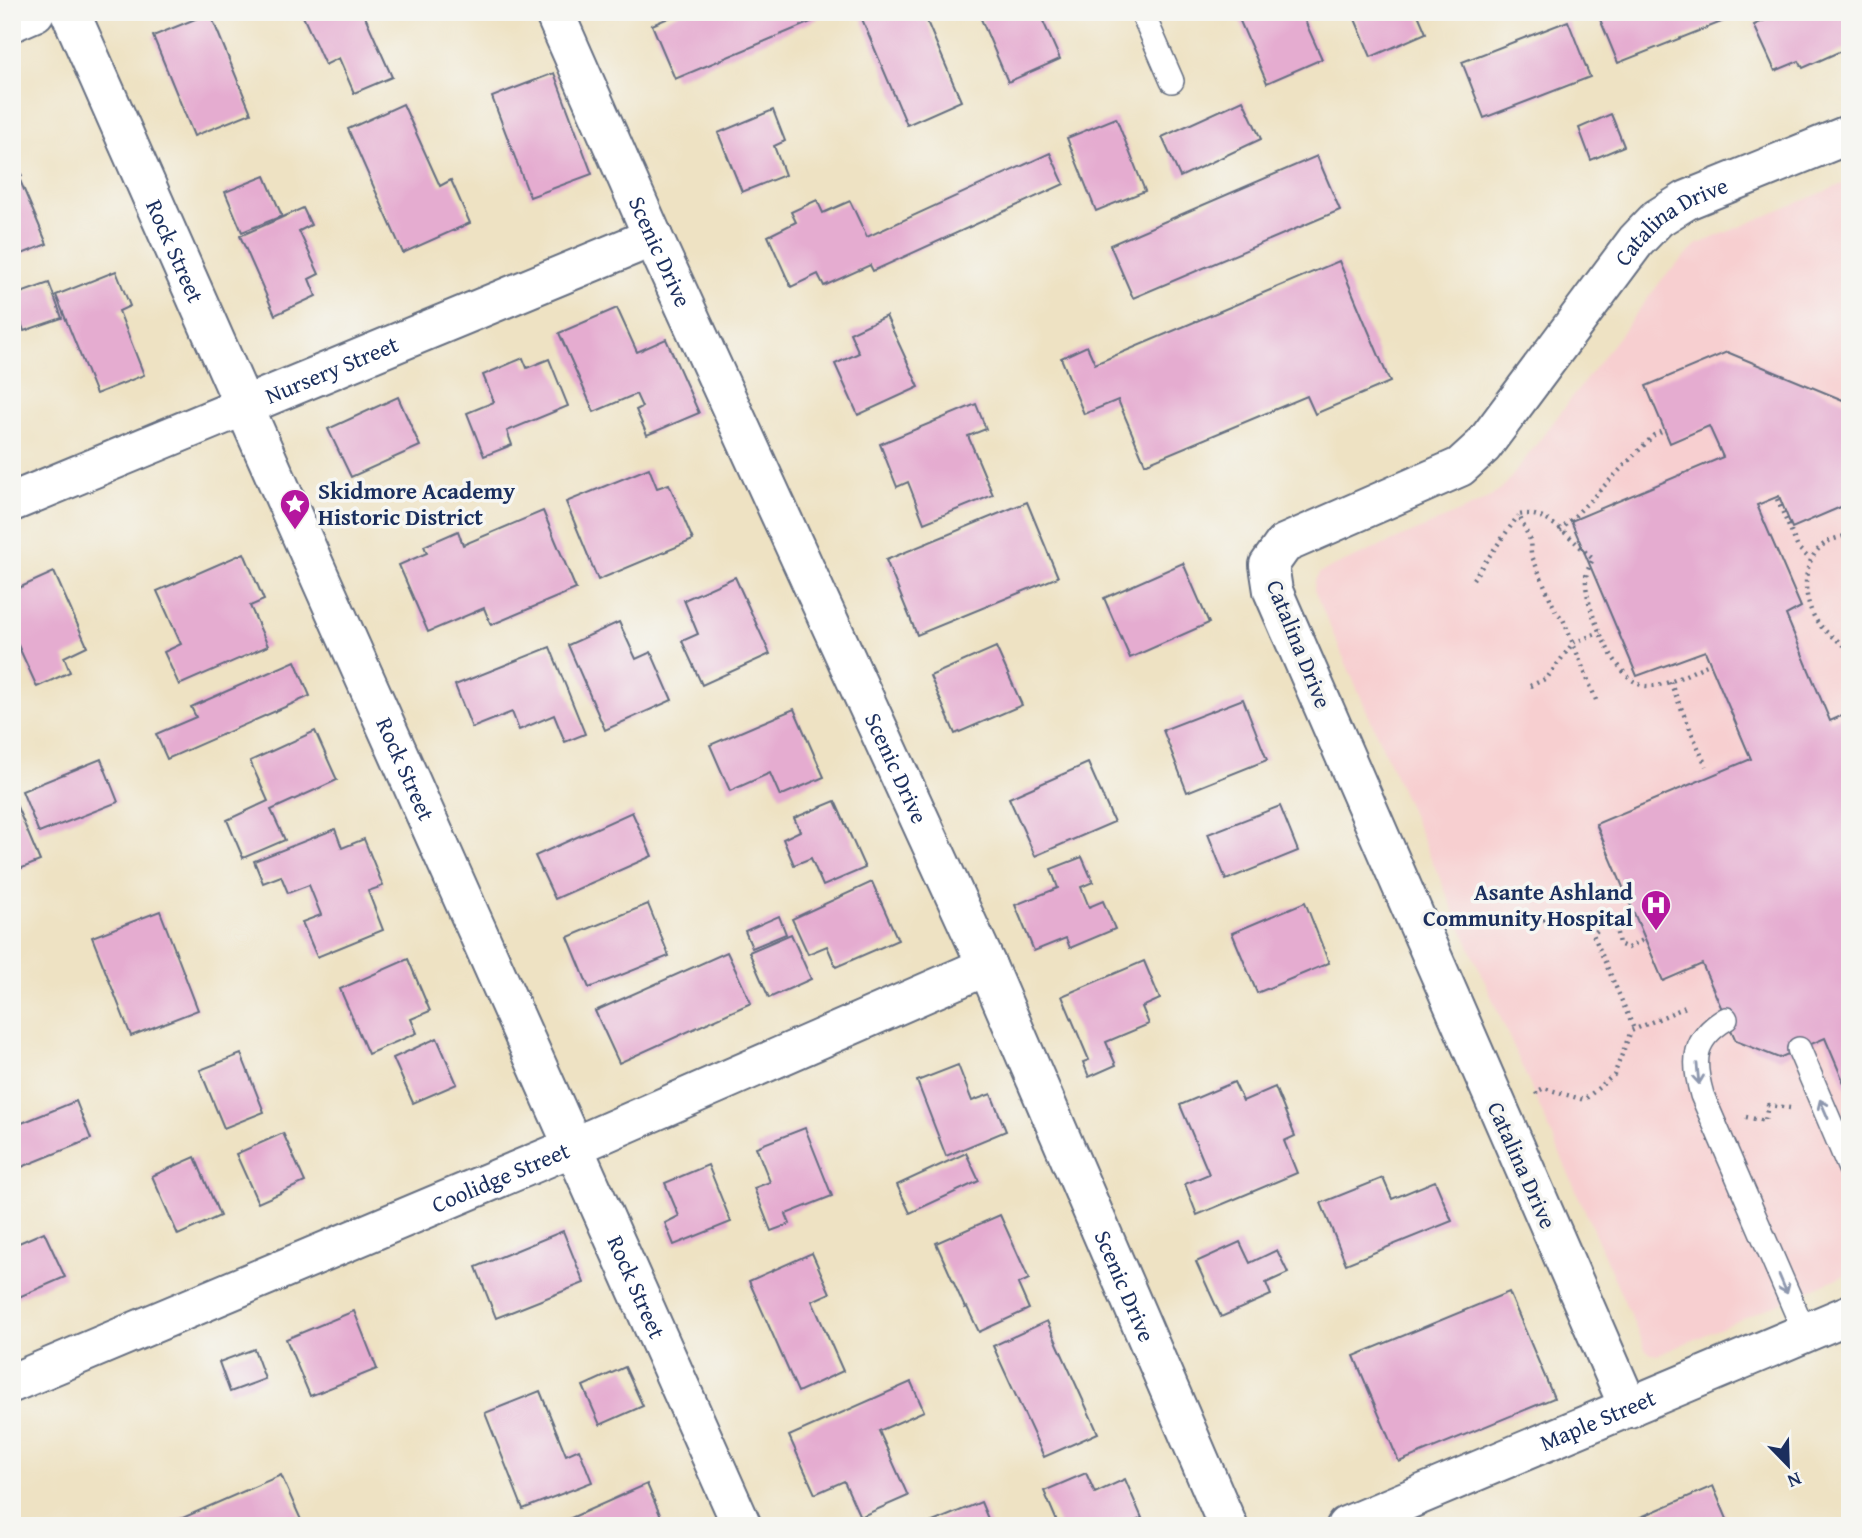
<svg xmlns="http://www.w3.org/2000/svg" width="1862" height="1538" font-family="'Gentium Book Plus',serif">
	<rect width="100%" height="100%" fill="#f6f6f2"/>
	<filter id="ink" filterUnits="userSpaceOnUse"><feTurbulence type="fractalNoise" baseFrequency=".0143" numOctaves="2"/><feDisplacementMap in="SourceGraphic" scale="14" xChannelSelector="R" yChannelSelector="G"/><feConvolveMatrix kernelMatrix="1 2 1 2 8 2 1 2 1" color-interpolation-filters="sRGB"/></filter>
	<filter id="wash" filterUnits="userSpaceOnUse"><feTurbulence type="fractalNoise" baseFrequency=".00686" numOctaves="4" result="noise"/><feDisplacementMap in="SourceGraphic" scale="28" xChannelSelector="R" yChannelSelector="G"/><feGaussianBlur stdDeviation="1.57" result="paint"/><feColorMatrix in="noise" values="0 0 0 0 0 0 0 0 0 0 0 0 0 0 0 0 0 1.4 0 .05"/><feComposite in="paint" operator="in"/></filter>
	<g filter="url(#wash)">
		<rect width="100%" height="100%" fill="#eee2c3"/>
		<path fill="#f7cfd0" d="M1850 181V1273L1658 1355 1651 1354 1645 1349 1314 590 1315 581 1319 573 1473 506 1492 496 1506 484 1664 277 1698 244Z"/>
		<g id="blocks">
			<g fill="#e5acd0">
				<path d="M301 12H363L392 77 354 93 339 58 325 65Z"/>
				<path d="M682 12H815L818 19 675 79 652 25Z"/>
				<path d="M859 12H923L961 101 907 125Z"/>
				<path d="M978 12H1039L1060 59 1008 82Z"/>
				<path d="M1236 12H1301L1322 59 1267 83Z"/>
				<path d="M1352 12H1417L1426 33 1371 57Z"/>
				<path d="M1597 12H1720L1724 21 1618 63Z"/>
				<path d="M1783 12H1850V47L1803 68 1799 61 1775 71 1754 25Z"/>
				<path d="M210 13 251 113 194 136 153 36Z"/>
				<path d="M1568 21 1590 77 1484 118 1462 62Z"/>
				<path d="M554 73 592 174 530 197 492 97Z"/>
				<path d="M1243 100 1261 139 1180 177 1162 137Z"/>
				<path d="M403 104 440 186 451 180 470 223 403 253 348 129Z"/>
				<path d="M773 110 785 141 774 146 785 175 742 192 718 133Z"/>
				<path d="M1611 114 1624 146 1591 160 1579 128Z"/>
				<path d="M1116 118 1145 191 1096 211 1067 138Z"/>
				<path d="M12 152 22 176 19 178 47 244 12 258Z"/>
				<path d="M1050 153 1064 184 873 271 870 265 824 286 818 274 791 287 768 236 796 222 791 212 817 200 823 213 850 201 867 237Z"/>
				<path d="M1317 156 1340 210 1133 298 1110 245Z"/>
				<path d="M265 176 282 216 242 232 225 192Z"/>
				<path d="M303 208 311 225 299 231 319 274 309 279 316 296 275 315 240 236Z"/>
				<path d="M1339 261 1390 382 1315 414 1307 396 1145 464 1118 400 1084 414 1061 358 1087 346 1095 364Z"/>
				<path d="M116 271 130 306 119 311 144 375 96 394 56 295Z"/>
				<path d="M49 283 62 318 24 331 12 296Z"/>
				<path d="M617 308 637 352 666 339 699 413 647 435 636 410 642 407 636 394 594 412 559 333Z"/>
				<path d="M886 316 919 387 858 415 835 364 859 353 850 333Z"/>
				<path d="M1727 352 1850 403V503L1792 528 1779 496 1757 505 1801 607 1786 615 1830 721 1850 712V1097L1825 1038 1779 1058 1736 1041 1702 964 1663 981 1596 824 1751 759 1705 651 1637 676 1571 521 1723 457 1709 426 1670 443 1646 386Z"/>
				<path d="M523 358 527 368 549 359 568 406 507 431 512 445 484 456 467 413 494 402 483 375Z"/>
				<path d="M398 397 420 446 351 477 328 429Z"/>
				<path d="M976 404 986 429 968 436 993 495 924 523 908 482 897 487 880 444Z"/>
				<path d="M649 468 657 488 669 484 693 540 598 580 566 502Z"/>
				<path d="M1027 502 1058 577 917 635 886 560Z"/>
				<path d="M543 511 576 589 491 625 484 608 428 632 399 565 427 553 424 546 458 531 463 545Z"/>
				<path d="M244 553 264 600 250 606 268 646 179 685 164 652 181 644 157 591Z"/>
				<path d="M1183 563 1209 623 1130 658 1104 598Z"/>
				<path d="M54 572 87 646 64 657 70 672 37 687 12 632V591Z"/>
				<path d="M735 577 770 654 702 685 682 641 698 634 684 600Z"/>
				<path d="M619 622 636 659 651 652 672 700 605 730 568 645Z"/>
				<path d="M550 647 585 734 565 742 554 715 519 730 512 712 472 728 455 685Z"/>
				<path d="M996 647 1022 705 955 734 930 676Z"/>
				<path d="M295 661 310 696 167 759 156 734 196 717 191 707Z"/>
				<path d="M1243 699 1267 760 1187 792 1163 730Z"/>
				<path d="M794 709 824 777 780 796 770 773 730 791 710 745Z"/>
				<path d="M315 731 337 780 271 810 285 840 243 858 227 820 268 801 250 761Z"/>
				<path d="M101 759 118 802 39 833 22 791Z"/>
				<path d="M1088 763 1114 822 1035 856 1009 798Z"/>
				<path d="M12 795 40 861 12 872Z"/>
				<path d="M835 801 865 868 823 886 811 858 794 865 783 839 800 831 794 818Z"/>
				<path d="M1280 806 1298 851 1226 880 1208 834Z"/>
				<path d="M632 812 652 856 555 899 535 856Z"/>
				<path d="M335 829 342 848 364 839 383 886 368 891 383 930 317 957 302 922 321 915 309 885 288 893 281 876 263 883 254 861Z"/>
				<path d="M1082 857 1093 882 1081 887 1089 907 1103 901 1115 929 1070 948 1066 938 1034 951 1015 905 1058 888 1051 869Z"/>
				<path d="M872 882 898 940 836 967 827 946 808 954 792 919Z"/>
				<path d="M1305 902 1329 963 1257 993 1232 933Z"/>
				<path d="M648 904 669 956 589 988 568 937Z"/>
				<path d="M160 911 198 1010 131 1036 92 937Z"/>
				<path d="M779 916 786 934 752 948 745 931Z"/>
				<path d="M791 934 811 979 769 998 749 952Z"/>
				<path d="M727 952 751 1003 619 1063 595 1011Z"/>
				<path d="M408 959 430 1011 411 1019 417 1033 368 1054 340 989Z"/>
				<path d="M1144 961 1160 999 1142 1007 1149 1024 1106 1042 1116 1065 1089 1077 1083 1062 1089 1060 1062 996Z"/>
				<path d="M437 1038 457 1084 413 1103 393 1058Z"/>
				<path d="M241 1054 264 1112 224 1128 200 1070Z"/>
				<path d="M958 1065 972 1101 991 1094 1006 1131 946 1156 917 1081Z"/>
				<path d="M1234 1082 1243 1101 1275 1087 1295 1136 1284 1141 1297 1173 1197 1215 1185 1184 1209 1174 1180 1105Z"/>
				<path d="M76 1101 91 1139 12 1171V1127Z"/>
				<path d="M805 1128 832 1196 786 1214 790 1224 771 1231 754 1188 770 1182 756 1147Z"/>
				<path d="M283 1133 305 1182 258 1203 236 1154Z"/>
				<path d="M966 1153 979 1181 910 1213 897 1185Z"/>
				<path d="M195 1157 220 1216 178 1235 152 1176Z"/>
				<path d="M708 1165 731 1222 674 1245 665 1223 679 1216 665 1183Z"/>
				<path d="M1383 1178 1392 1199 1435 1181 1452 1221 1346 1264 1321 1203Z"/>
				<path d="M1000 1215 1029 1279 1018 1284 1029 1309 979 1332 967 1307 965 1308 936 1243Z"/>
				<path d="M563 1231 584 1283 496 1318 476 1267Z"/>
				<path d="M44 1232 65 1277 12 1300V1246Z"/>
				<path d="M1240 1242 1250 1263 1277 1250 1288 1273 1266 1283 1271 1295 1221 1317 1196 1262Z"/>
				<path d="M812 1253 830 1293 812 1301 843 1371 798 1392 749 1281Z"/>
				<path d="M1509 1292 1554 1398 1399 1462 1354 1356Z"/>
				<path d="M354 1311 377 1369 310 1396 286 1339Z"/>
				<path d="M1047 1321 1098 1433 1044 1457 993 1346Z"/>
				<path d="M254 1349 265 1379 230 1392 219 1362Z"/>
				<path d="M625 1367 643 1406 600 1425 583 1386Z"/>
				<path d="M911 1382 924 1411 879 1431 908 1496 860 1517 844 1481 815 1494 789 1436Z"/>
				<path d="M540 1391 566 1455 579 1449 592 1482 523 1509 485 1413Z"/>
				<path d="M1086 1473 1095 1493 1125 1479 1142 1518 1126 1526H1059L1044 1491Z"/>
				<path d="M281 1475 302 1522 295 1526H172L171 1523Z"/>
				<path d="M647 1484 664 1524 553 1526Z"/>
				<path d="M1713 1486 1730 1526H1631L1629 1522Z"/>
				<path d="M981 1502 991 1526H923Z"/>
			</g>
		</g>
	</g>
	<g filter="url(#ink)">
		<use href="#blocks" fill-opacity="0" stroke="#656e81" stroke-width="2"/>
		<g fill="none" stroke-linecap="round" stroke-linejoin="round">
			<g stroke="#656e81" stroke-width="26">
				<g id="service">
					<path d="M1142 12 1172 81"/>
					<path d="M1726 1019C1693 1039 1692 1060 1702 1095L1805 1333"/>
					<path d="M1799 1049 1850 1169"/>
				</g>
			</g>
			<g stroke="#656e81" stroke-width="42">
				<g id="minor">
					<path id="s1" d="M70 12C291 518 520 1021 742 1526"/>
					<path id="s2" d="M554 12 653 237 987 966 1228 1526"/>
					<path d="M12 22 35 12"/>
					<path id="s3" d="M12 502 653 237"/>
					<path id="s4" d="M12 1383 575 1146 987 966"/>
					<path id="s5" d="M1629 1408 1273 591 1269 565 1284 544 1460 467 1483 446 1636 241 1658 218 1687 200 1850 134"/>
					<path id="s6" d="M1346 1526 1850 1314"/>
				</g>
			</g>
			<g stroke="#656e81" stroke-width="4.5" stroke-dasharray="2 5" stroke-linecap="butt">
				<path d="M1777 499 1798 548 1810 559"/>
				<path d="M1560 531 1654 435 1665 430"/>
				<path d="M1850 534C1843 537 1835 538 1829 541 1801 556 1801 595 1816 620 1824 632 1838 641 1850 649"/>
				<path d="M1473 579 1518 516"/>
				<path d="M1670 682 1706 766"/>
				<path d="M1530 686 1547 678 1573 643 1600 632"/>
				<path d="M1596 700 1563 619 1556 612 1531 554 1530 540 1519 515C1546 508 1574 542 1593 559 1590 565 1586 572 1586 579 1584 606 1616 683 1646 686 1667 687 1688 673 1707 665"/>
				<path d="M1606 923 1611 920 1615 923 1619 944 1628 948 1643 940"/>
				<path d="M1530 926C1565 910 1570 910 1606 923L1593 934 1634 1029"/>
				<path d="M1537 1094 1536 1092 1544 1088 1584 1100 1614 1075 1631 1031 1688 1006"/>
				<path d="M1746 1117 1765 1121 1768 1105 1790 1108"/>
			</g>
			<use href="#service" stroke="#fff" stroke-width="23"/>
			<use href="#minor" stroke="#fff" stroke-width="38"/>
		</g>
		<defs><path id="oneway-shaft" d="M-6 0H5M1.5-3L5.5 0L1.5 3" fill="none" stroke-width="1.6" stroke-linecap="round" stroke-linejoin="round" transform="scale(1.75)"/></defs>
		<g stroke="#8d97ae">
			<use href="#oneway-shaft" transform="translate(1698 1074) rotate(84)"/>
			<use href="#oneway-shaft" transform="translate(1824 1109) rotate(-113)"/>
			<use href="#oneway-shaft" transform="translate(1783 1284) rotate(67)"/>
		</g>
	</g>
	<defs>
		<g id="sight-pin" transform="scale(1.575)"><path d="M0 17L-7.5 6A9.5 9.5 0 1 1 7.5 6Z" fill="#b5179e" stroke="#f6f6f2"/><path d="M0-6L1.8-2.2L6-1.7L2.9 1.2L3.7 5.4L0 3.3L-3.7 5.4L-2.9 1.2L-6-1.7L-1.8-2.2Z" fill="#fff"/></g>
		<g id="hospital-pin" transform="scale(1.575)"><path d="M0 17L-7.5 6A9.5 9.5 0 1 1 7.5 6Z" fill="#b5179e" stroke="#f6f6f2"/><path d="M-5-5h3v3.5h4V-5h3V5h-3V1.5h-4V5h-3Z" fill="#fff"/></g>
	</defs>
	<g fill-rule="evenodd">
		<use href="#sight-pin" x="295" y="504"/>
		<use href="#hospital-pin" x="1656" y="905"/>
	</g>
	<g text-anchor="middle" stroke-width="7" stroke-linejoin="round" paint-order="stroke">
		<g font-size="23" fill="#1b2f5e" stroke="#f6f6f2">
			<text dy="8" stroke="none"><textPath href="#s5" startOffset="1463">Catalina Drive</textPath></text>
			<text dy="8" stroke="none"><textPath href="#s2" startOffset="262">Scenic Drive</textPath></text>
			<text dy="8" stroke="none"><textPath href="#s1" startOffset="261">Rock Street</textPath></text>
			<text dy="8" stroke="none"><textPath href="#s3" startOffset="346">Nursery Street</textPath></text>
			<text transform="translate(1299 644) rotate(68)" y="8">Catalina Drive</text>
			<text dy="8" stroke="none"><textPath href="#s2" startOffset="830">Scenic Drive</textPath></text>
			<text dy="8" stroke="none"><textPath href="#s1" startOffset="828">Rock Street</textPath></text>
			<text transform="translate(1522 1165) rotate(66)" y="8">Catalina Drive</text>
			<text dy="8" stroke="none"><textPath href="#s4" startOffset="530">Coolidge Street</textPath></text>
			<text dy="8" stroke="none"><textPath href="#s2" startOffset="1396">Scenic Drive</textPath></text>
			<text dy="8" stroke="none"><textPath href="#s1" startOffset="1395">Rock Street</textPath></text>
			<text dy="8" stroke="none"><textPath href="#s6" startOffset="273">Maple Street</textPath></text>
		</g>
		<g font-size="23" font-weight="bold" fill="#1b2f5e" stroke="#f6f6f2" text-anchor="start">
			<text x="318" y="499">Skidmore Academy<tspan x="318" dy="26">Historic District</tspan></text>
			<text x="1633" y="900" text-anchor="end">Asante Ashland<tspan x="1633" dy="26">Community Hospital</tspan></text>
		</g>
	</g>
	<rect width="1862" height="1538" fill="none" stroke="#f6f6f2" stroke-width="42"/>
	<g transform="translate(1788 1465) rotate(157)" stroke="#f6f6f2" stroke-width="5" paint-order="stroke">
	<path d="M0-5L12 26L0 18L-12 26Z" fill="#1b2f5e"/>
	<text y="-10" font-size="19" font-weight="bold" text-anchor="middle" fill="#1b2f5e">N</text>
	</g>
</svg>
